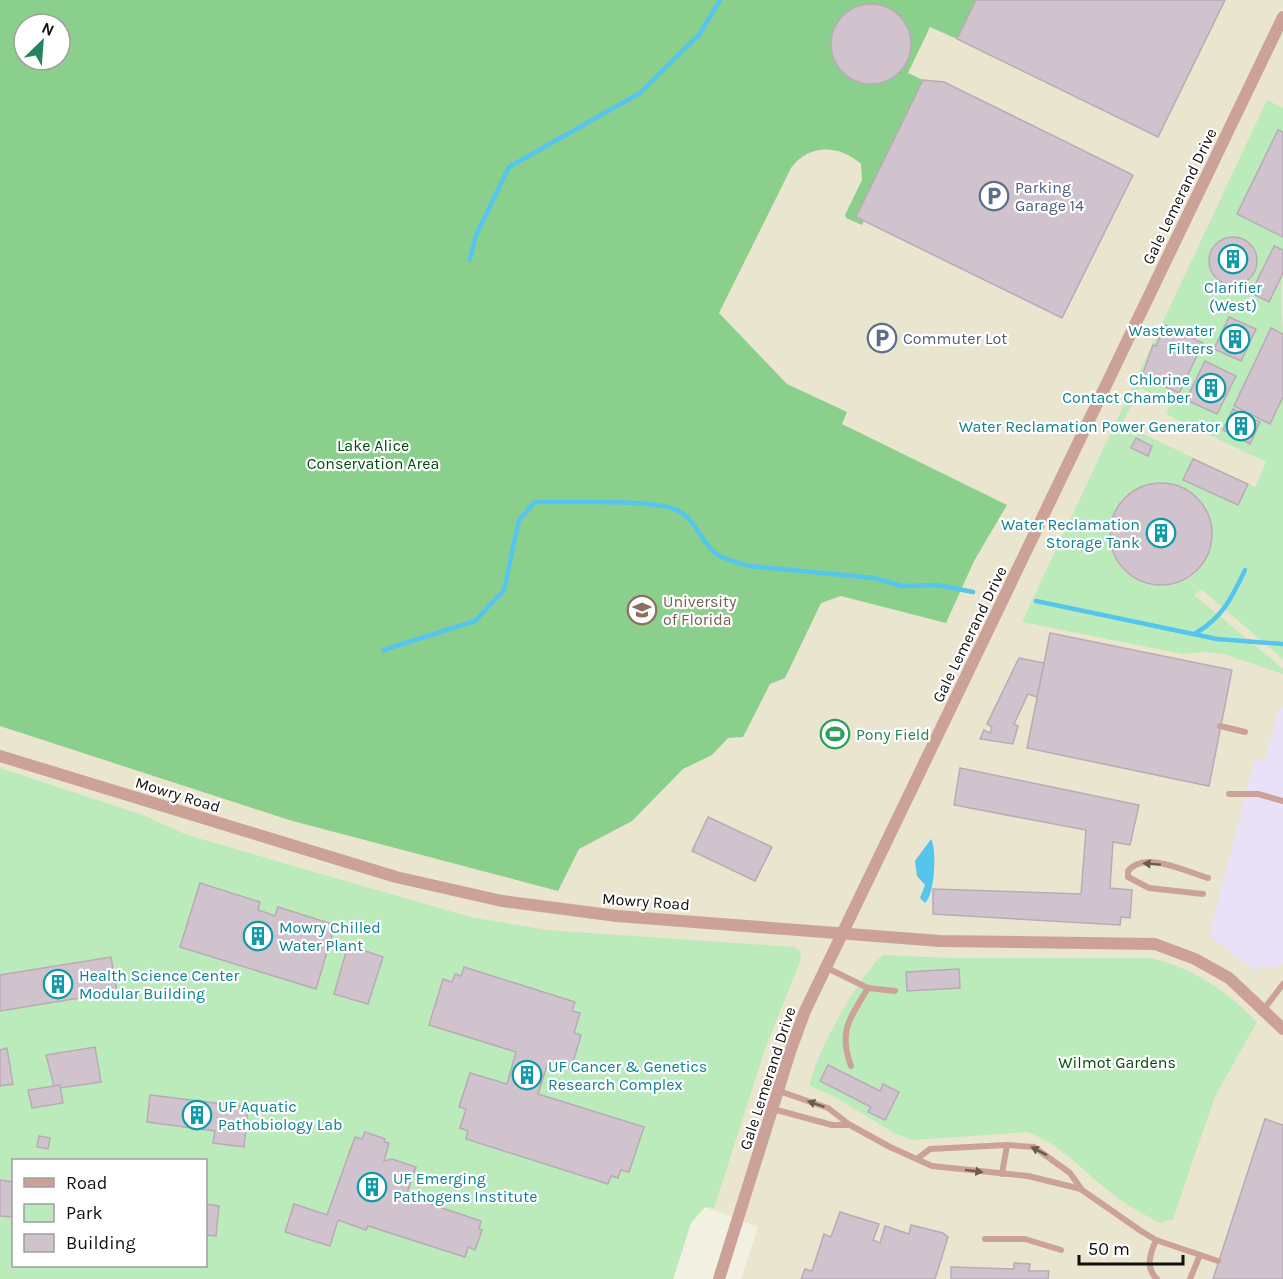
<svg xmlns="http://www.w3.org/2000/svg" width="1283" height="1279" font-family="Karla,sans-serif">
	<rect width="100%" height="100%" fill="#f2f0e0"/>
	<path fill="#e9e5ce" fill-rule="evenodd" d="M0 0H1283V1279H741L758 1227 705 1207 691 1223 673 1279H0ZM24 24H60V60H24ZM14 1160H206V1266H14Z"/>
	<path fill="#e8e1f7" d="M1280 707 1283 708V964L1274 968 1260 965 1255 971 1209 935 1255 759 1264 761Z"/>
	<g fill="#bbeabb" fill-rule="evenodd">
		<path d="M1267 100 1283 108V132L1278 130 1237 214 1283 237V250L1273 246 1251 293 1269 302 1283 273 1281 297 1283 334 1271 328 1234 406 1270 423 1283 397V659L1201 589 1194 595 1283 669V674L1224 654 1204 652 1183 654 1022 622ZM1236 237 1252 246 1256 263C1247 305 1188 276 1218 242ZM1229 317 1255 329 1240 361 1215 349ZM1165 326 1203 343 1179 393 1142 376 1153 346H1156ZM1205 361 1236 376 1217 414 1186 400ZM1140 388 1171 403 1166 414 1266 462 1255 487 1122 424ZM1233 409 1260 422 1250 444 1223 430ZM1193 459 1247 484 1238 505 1183 480ZM1164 482C1235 495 1221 593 1156 585 1090 576 1096 485 1164 482Z"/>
		<path d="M0 768 143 815 187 835 470 917 546 930 794 947 800 951 801 959 765 1049 714 1208 705 1207 691 1223 673 1279H0ZM14 1160H206V1266H14Z"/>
		<path d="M883 955 952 958H1152C1195 970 1226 990 1257 1022L1215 1096 1173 1219 1160 1223C1143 1214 1127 1205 1111 1193 1083 1171 1061 1144 1027 1132L912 1140 894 1133 835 1097 810 1086C813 1057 860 974 883 955Z"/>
	</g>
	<path fill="#8bcf8c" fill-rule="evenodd" d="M0 0H976L957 39 930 27 908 73 923 80 856 217 864 221 862 225 846 218 845 215 862 180 861 164C839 144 808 144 791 168L719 313 787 384 847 412 842 424 1007 505 974 561 946 623 841 596 821 603 785 678 770 684 743 737 728 738 712 755 683 769 632 821 579 849 558 891 289 820 0 726ZM867 4C894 6 919 27 909 56 905 68 896 77 884 81 830 98 808 17 867 4ZM24 24H60V60H24Z"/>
	<path fill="#55c5ee" d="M931 839C937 849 935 894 925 903L920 898 925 885 917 876 915 861Z"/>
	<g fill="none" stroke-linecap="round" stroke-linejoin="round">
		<g stroke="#55c5ee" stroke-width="4.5">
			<path d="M470 259 476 235 509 167 640 93 699 35 720 0"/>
			<path d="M1036 601 1217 639 1283 644"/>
			<path d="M1196 633C1223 617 1232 597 1245 570"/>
			<path d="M383 650 475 621 504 590 519 520 535 502C566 503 656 498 679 511 696 521 700 540 715 553 724 560 738 563 749 566L874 578 902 586 937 585 973 592"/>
		</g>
	</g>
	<g fill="#d0c3ce" stroke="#b8abb6" stroke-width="1.5">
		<path d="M976 0H1225L1158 137 957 39Z"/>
		<circle cx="871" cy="44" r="40"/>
		<path d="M923 80 944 82 1133 175 1062 318 856 217Z"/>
		<path d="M1278 130 1283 132V237L1237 214Z"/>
		<circle cx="1233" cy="261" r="24"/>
		<path d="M1274 246 1283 250V273L1269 302 1251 293Z"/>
		<path d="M1229 317 1256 329 1241 361 1214 349Z"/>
		<path d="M1165 325 1203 343 1179 393 1142 376 1153 345 1156 346Z"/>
		<path d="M1271 328 1283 334V397L1270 424 1234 406Z"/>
		<path d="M1205 361 1236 376 1217 414 1186 400Z"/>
		<path d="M1233 409 1260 422 1250 444 1223 430Z"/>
		<path d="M1136 438 1152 446 1148 456 1131 448Z"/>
		<path d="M1193 459 1248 484 1238 505 1183 480Z"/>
		<circle cx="1161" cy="534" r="51"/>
		<path d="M1050 633 1232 670 1209 786 1027 748Z"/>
		<path d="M1019 658 1044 663 1037 697 1028 694 1014 724 1018 726 1013 744 980 739 984 730 990 733 992 727 987 724Z"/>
		<path d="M960 768 1139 805 1130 845 1113 842 1110 888 1132 890 1130 918 1121 917 1120 925 933 914V889L1081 894 1086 830 954 805Z"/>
		<path d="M708 817 772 847 755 881 692 851Z"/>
		<path d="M200 883 260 902 258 910 267 913 275 916 278 907 335 925 316 989 180 947Z"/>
		<path d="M348 945 383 957 368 1004 334 994Z"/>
		<path d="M111 957 117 992 0 1011V975Z"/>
		<path d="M464 967 575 1002 572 1011 580 1013 574 1033 581 1035 571 1069 548 1062 538 1094 644 1127 629 1172 621 1170 618 1178 611 1176 608 1184 466 1139 468 1131 460 1128 466 1109 459 1107 470 1073 507 1084 516 1052 429 1025 443 979 452 982 455 974 461 976Z"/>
		<path d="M959 969 960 988 907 991 906 972Z"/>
		<path d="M95 1047 101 1082 60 1088V1085L54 1086 46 1055Z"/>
		<path d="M7 1048 13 1084 0 1086V1050Z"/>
		<path d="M828 1065 880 1091 883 1084 899 1092 885 1120 868 1112 871 1107 820 1081Z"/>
		<path d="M60 1085 63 1103 32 1108 28 1090Z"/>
		<path d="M150 1095 248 1107 244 1147 213 1143 215 1131 147 1122Z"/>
		<path d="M1265 1119 1283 1125V1279H1213Z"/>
		<path d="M365 1132 385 1139 384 1142 389 1143 384 1161 392 1159 416 1167 406 1196 481 1221 479 1229 482 1230 475 1250 468 1247 465 1257 368 1226 366 1230 338 1220 330 1246 285 1232 294 1204 327 1215 355 1137 362 1139Z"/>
		<path d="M39 1136 50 1138 48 1149 37 1147Z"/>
		<path d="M0 1180 14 1182V1217L0 1216Z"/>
		<path d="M206 1204 219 1206 216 1236 206 1235Z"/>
		<path d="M840 1212 879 1224 873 1240 880 1243 885 1226 909 1234 911 1225 943 1233 948 1237 935 1279H801L805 1269 812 1271 824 1234 831 1237Z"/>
		<path d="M1014 1263 1030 1264 1029 1271H1049L1048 1279H951V1267L1014 1269Z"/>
	</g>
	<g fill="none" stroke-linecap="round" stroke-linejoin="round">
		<g stroke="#cca298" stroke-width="6">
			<path d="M1220 726 1245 732"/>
			<path d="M1229 794H1258L1283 801"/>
			<path d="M1203 894 1149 888 1128 877V871C1145 850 1187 872 1208 878"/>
			<path d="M827 968 868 988 895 991"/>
			<path d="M1264 1009 1283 984"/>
			<path d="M851 1066C838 1031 850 1018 868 988"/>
			<path d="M779 1091 828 1108 850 1125 890 1147 932 1166 1028 1176 1081 1189"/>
			<path d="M773 1109 832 1125H850"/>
			<path d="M918 1158 930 1149 1007 1145 1034 1147 1070 1173 1082 1190 1141 1231 1156 1240 1218 1261"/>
			<path d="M1002 1174 1007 1145"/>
			<path d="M985 1239H1025L1061 1250"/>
			<path d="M1156 1240C1150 1254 1145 1268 1157 1279"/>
			<path d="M1190 1279 1200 1255"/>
		</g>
		<g stroke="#cca298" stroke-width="12">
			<path d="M0 756 396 877 502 901 617 916 940 941 1155 944 1195 959 1229 978 1283 1029"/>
			<path d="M719 1279 791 1049 805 1011 1283 17"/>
		</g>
	</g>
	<defs><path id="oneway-solid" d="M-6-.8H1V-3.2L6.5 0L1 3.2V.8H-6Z" transform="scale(1.5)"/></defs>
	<g fill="#6e5851">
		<use href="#oneway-solid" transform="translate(1152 864) rotate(-176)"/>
		<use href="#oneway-solid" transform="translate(816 1104) rotate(-161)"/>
		<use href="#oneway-solid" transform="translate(1039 1151) rotate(-153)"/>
		<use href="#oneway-solid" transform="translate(974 1171) rotate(7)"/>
	</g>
	<defs>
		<g id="parking-ring" transform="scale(1.5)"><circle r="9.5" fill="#fff" stroke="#5c6f8a" stroke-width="1.5"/><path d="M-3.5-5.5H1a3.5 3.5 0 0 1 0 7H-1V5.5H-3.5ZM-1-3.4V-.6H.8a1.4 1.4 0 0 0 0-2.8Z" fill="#5c6f8a"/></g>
		<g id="building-ring" transform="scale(1.5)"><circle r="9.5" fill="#fff" stroke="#0f9aa8" stroke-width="1.5"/><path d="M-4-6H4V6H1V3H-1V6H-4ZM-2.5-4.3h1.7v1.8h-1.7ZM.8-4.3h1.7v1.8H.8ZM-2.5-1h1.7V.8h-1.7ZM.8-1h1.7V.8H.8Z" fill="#0f9aa8"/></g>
		<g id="university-ring" transform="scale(1.5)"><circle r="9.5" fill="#fff" stroke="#8d6e63" stroke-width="1.5"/><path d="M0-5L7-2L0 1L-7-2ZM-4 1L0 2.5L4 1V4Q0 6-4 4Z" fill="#8d6e63"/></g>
		<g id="stadium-ring" transform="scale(1.5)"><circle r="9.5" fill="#fff" stroke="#2e9e5b" stroke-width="1.5"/><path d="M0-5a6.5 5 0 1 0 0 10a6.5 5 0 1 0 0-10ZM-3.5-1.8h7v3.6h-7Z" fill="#2e9e5b"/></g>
	</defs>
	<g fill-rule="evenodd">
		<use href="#parking-ring" x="994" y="196"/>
		<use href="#building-ring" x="1233" y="259"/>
		<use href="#parking-ring" x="882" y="338"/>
		<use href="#building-ring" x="1235" y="339"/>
		<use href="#building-ring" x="1211" y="388"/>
		<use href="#building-ring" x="1241" y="426"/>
		<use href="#building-ring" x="1161" y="533"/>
		<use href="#university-ring" x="642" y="610"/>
		<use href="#stadium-ring" x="835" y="734"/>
		<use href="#building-ring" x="258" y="936"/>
		<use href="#building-ring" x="58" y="984"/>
		<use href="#building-ring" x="527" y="1075"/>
		<use href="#building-ring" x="197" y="1115"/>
		<use href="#building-ring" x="372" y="1187"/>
	</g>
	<g text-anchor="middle" stroke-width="4.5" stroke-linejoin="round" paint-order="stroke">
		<g font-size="16" fill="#4e5e75" stroke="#fff" text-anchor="start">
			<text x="1015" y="193">Parking<tspan x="1015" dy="18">Garage 14</tspan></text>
			<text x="903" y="344">Commuter Lot</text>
		</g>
		<g font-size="16" fill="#100f0a" stroke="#fff">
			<text transform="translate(1179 196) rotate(-64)" y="6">Gale Lemerand Drive</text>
			<text transform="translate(969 634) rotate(-64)" y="6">Gale Lemerand Drive</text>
			<text transform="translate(178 794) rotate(17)" y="6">Mowry Road</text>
			<text transform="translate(646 901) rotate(4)" y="6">Mowry Road</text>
			<text transform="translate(767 1078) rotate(-72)" y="6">Gale Lemerand Drive</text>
		</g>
		<g font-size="16" fill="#0d838f" stroke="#fff" text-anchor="start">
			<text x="1233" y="293" text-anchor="middle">Clarifier<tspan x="1233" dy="18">(West)</tspan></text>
			<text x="1214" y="336" text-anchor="end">Wastewater<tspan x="1214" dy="18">Filters</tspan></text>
			<text x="1190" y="385" text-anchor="end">Chlorine<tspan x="1190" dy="18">Contact Chamber</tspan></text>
			<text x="1220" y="432" text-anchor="end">Water Reclamation Power Generator</text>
			<text x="1140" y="530" text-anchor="end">Water Reclamation<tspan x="1140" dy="18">Storage Tank</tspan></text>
			<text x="279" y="933">Mowry Chilled<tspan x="279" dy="18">Water Plant</tspan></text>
			<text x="79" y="981">Health Science Center<tspan x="79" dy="18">Modular Building</tspan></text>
			<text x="548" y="1072">UF Cancer &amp; Genetics<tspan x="548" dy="18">Research Complex</tspan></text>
			<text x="218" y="1112">UF Aquatic<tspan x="218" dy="18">Pathobiology Lab</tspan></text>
			<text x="393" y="1184">UF Emerging<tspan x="393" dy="18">Pathogens Institute</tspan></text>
		</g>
		<g font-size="16" fill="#004c0b" stroke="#fff">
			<text x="373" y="451">Lake Alice<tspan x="373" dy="18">Conservation Area</tspan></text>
			<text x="1117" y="1068">Wilmot Gardens</text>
		</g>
		<g font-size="16" fill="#785e54" stroke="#fff" text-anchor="start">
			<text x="663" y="607">University<tspan x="663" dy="18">of Florida</tspan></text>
		</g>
		<g font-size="16" fill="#27864d" stroke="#fff" text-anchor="start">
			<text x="856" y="740">Pony Field</text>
		</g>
	</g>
	<rect x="12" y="1159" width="195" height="108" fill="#ffffff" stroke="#9f9f9d" stroke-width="1.5"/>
	<rect x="24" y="1178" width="30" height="9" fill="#cca298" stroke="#9f9f9d" stroke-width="1.5"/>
	<text x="66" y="1189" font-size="18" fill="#100f0a">Road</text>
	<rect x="24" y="1204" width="30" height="18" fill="#bbeabb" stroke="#9f9f9d" stroke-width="1.5"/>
	<text x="66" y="1219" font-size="18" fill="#100f0a">Park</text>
	<rect x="24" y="1234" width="30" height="18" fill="#d0c3ce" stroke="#9f9f9d" stroke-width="1.5"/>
	<text x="66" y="1249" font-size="18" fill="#100f0a">Building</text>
	<g transform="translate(42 42) rotate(25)"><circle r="28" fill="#ffffff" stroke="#9f9f9d" stroke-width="1.5"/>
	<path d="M0-4.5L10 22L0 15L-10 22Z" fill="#23855e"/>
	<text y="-9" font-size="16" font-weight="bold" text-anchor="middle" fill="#100f0a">N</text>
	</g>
	<path d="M1079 1255v9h104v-9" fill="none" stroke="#100f0a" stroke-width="3"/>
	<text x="1088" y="1255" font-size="18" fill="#100f0a" stroke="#ffffff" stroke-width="4.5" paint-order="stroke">50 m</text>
</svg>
